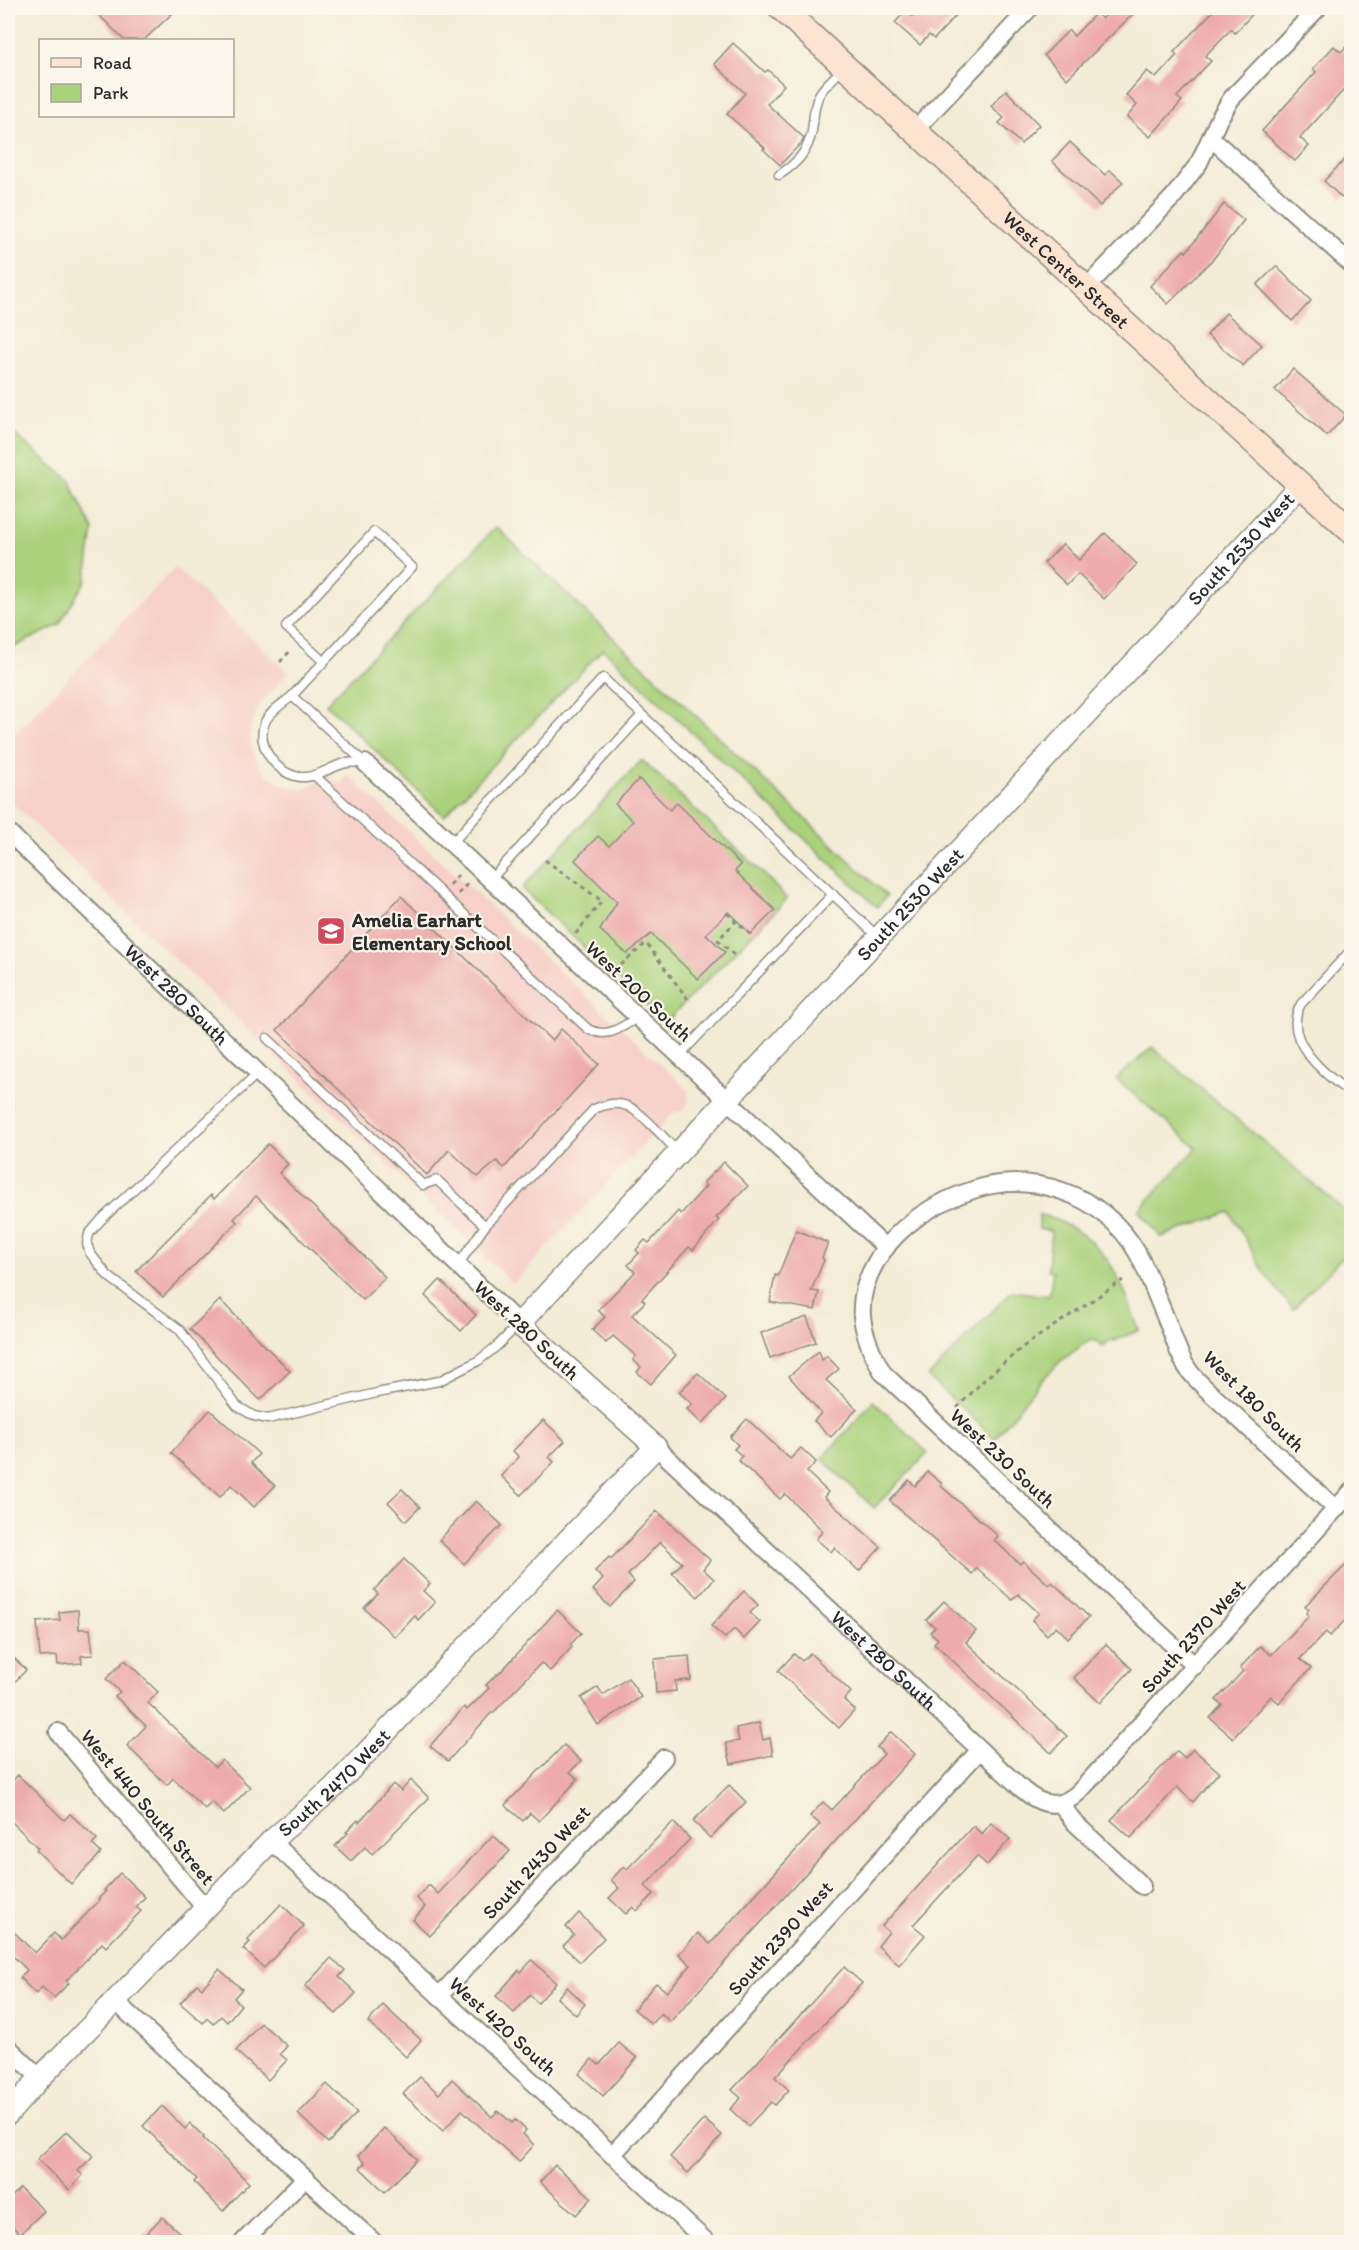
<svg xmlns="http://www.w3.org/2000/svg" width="1359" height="2250" font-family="Itim,sans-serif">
	<rect width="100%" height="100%" fill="#fbf7ec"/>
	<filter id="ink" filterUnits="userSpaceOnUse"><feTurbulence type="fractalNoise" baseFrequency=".0167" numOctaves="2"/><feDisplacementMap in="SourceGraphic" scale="12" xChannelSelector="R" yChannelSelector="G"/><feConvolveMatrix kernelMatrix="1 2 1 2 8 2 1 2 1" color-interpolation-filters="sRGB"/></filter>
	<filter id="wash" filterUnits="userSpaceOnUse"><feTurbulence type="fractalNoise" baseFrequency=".008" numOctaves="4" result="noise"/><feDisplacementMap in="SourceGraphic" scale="24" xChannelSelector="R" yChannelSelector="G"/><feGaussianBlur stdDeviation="1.35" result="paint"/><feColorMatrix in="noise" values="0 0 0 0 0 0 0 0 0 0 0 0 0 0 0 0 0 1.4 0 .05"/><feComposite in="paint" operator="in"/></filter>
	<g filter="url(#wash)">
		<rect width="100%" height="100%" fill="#f3ecd5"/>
		<path fill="#f7d0c9" d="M175 567 288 672 258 707 251 729 250 743 258 764 268 775 284 785 302 790 329 775 338 783 342 782 348 775 688 1090 689 1101 683 1111H675L513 1284 8 799V741Z"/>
		<g fill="#aad17b" stroke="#6a7e53" stroke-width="1.5">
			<path d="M8 429 69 480 93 529 86 580 59 625 8 650Z"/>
			<path d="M496 527 887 896 877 907 603 649 444 816 326 704Z"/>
			<path d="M641 761H643L764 874 787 899 665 1023 523 890V887Z"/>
			<path d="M1152 1047 1351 1216V1248L1293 1309 1267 1277 1230 1212 1161 1237 1139 1210 1197 1148 1116 1079Z"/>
			<path d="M1039 1214C1104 1234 1118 1271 1139 1330L1114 1341 1112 1339 1102 1347 1096 1340 1091 1339 1062 1360 1038 1384 995 1439 928 1377 1012 1291 1049 1296 1053 1271 1048 1270 1051 1231 1039 1229Z"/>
			<path d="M873 1401 928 1453 874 1508 822 1459Z"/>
		</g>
		<g id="blocks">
			<g fill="#edacab">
				<path d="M92 8H178L144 40H124Z"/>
				<path d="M920 8H963L934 39 929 35 920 45 895 23 906 10 912 16Z"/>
				<path d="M1113 8H1139L1067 79 1044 55 1069 30 1074 36 1096 13 1102 19Z"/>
				<path d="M1216 8H1258L1235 33 1231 29 1205 56 1211 61 1177 97 1182 101 1150 137 1127 117 1137 105 1126 95 1147 71 1156 78 1177 55 1174 52Z"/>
				<path d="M1352 40V81L1300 138 1309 146 1295 161 1262 131 1316 72 1313 69 1334 46 1341 52Z"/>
				<path d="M733 43 765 72 768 70 784 85 767 104 804 138 802 142 780 165 763 149 765 148 727 114 745 93 714 64Z"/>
				<path d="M1006 90 1039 125 1021 144 999 123 1004 118 991 106Z"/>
				<path d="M1070 142 1105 175 1110 170 1123 182 1100 206 1052 161Z"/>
				<path d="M1352 152V188L1342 198 1324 181Z"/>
				<path d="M1224 204 1244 220 1214 258 1168 304 1150 286 1184 250 1186 252Z"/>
				<path d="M1276 266 1311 301 1292 321 1257 285Z"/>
				<path d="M1226 313 1262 345 1243 366 1207 335Z"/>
				<path d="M1293 369 1346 415 1327 436 1275 390Z"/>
				<path d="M1105 533 1137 564 1104 599 1078 574 1067 585 1044 563 1063 544 1079 560Z"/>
				<path d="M639 779 670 810 677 803 741 865 735 871 775 910 751 934 728 912 706 934 725 952 698 979 651 934 627 954 600 930 617 902 575 860 598 836 609 846 633 821 615 804Z"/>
				<path d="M401 896 552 1041 561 1029 599 1064 504 1168 497 1161 478 1177 449 1150 427 1175 277 1030Z"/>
				<path d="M268 1144 288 1164 279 1173 385 1277 363 1300 256 1196 234 1219 237 1222 163 1297 136 1271 211 1195 214 1199Z"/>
				<path d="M724 1162 748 1186 716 1218 719 1220 693 1250 689 1247 642 1299 645 1302 632 1315 676 1355 651 1384 637 1372 641 1367 633 1360 636 1356 613 1336 606 1343 592 1330 605 1317 598 1310 635 1272 628 1265 639 1253 636 1250 645 1240 649 1243 678 1211 681 1214 706 1186 703 1183Z"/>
				<path d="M796 1230 828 1243 822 1258 824 1260 811 1291 819 1292 815 1310 770 1302 775 1275 778 1276Z"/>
				<path d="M440 1280 476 1315 461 1331 425 1296Z"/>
				<path d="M220 1300 290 1371 260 1400 190 1329Z"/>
				<path d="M807 1317 816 1342 770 1358 761 1333Z"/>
				<path d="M819 1351 822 1360 827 1356 839 1369 826 1380 857 1409 831 1437 814 1421 821 1413 789 1376Z"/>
				<path d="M698 1373 726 1399 702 1424 687 1409 692 1404 679 1392Z"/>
				<path d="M210 1410 259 1454 251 1463 275 1486 254 1507 231 1485 220 1497 171 1453Z"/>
				<path d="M747 1419 790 1459 801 1448 816 1462 807 1472 828 1492 824 1497 881 1547 859 1571 834 1548 831 1552 816 1539 823 1531 785 1494 780 1499 738 1460 742 1456 734 1449 738 1445 730 1437Z"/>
				<path d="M543 1420 565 1441 549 1457 554 1462 521 1495 501 1476 519 1457 513 1451Z"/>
				<path d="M928 1472 942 1484 941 1486 998 1536 994 1540 1020 1564 1023 1561 1049 1585 1052 1582 1089 1617 1068 1638 1056 1626 1047 1635 1032 1620 1039 1613 1018 1594 1012 1600 977 1568 972 1574 890 1501 909 1480 915 1486Z"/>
				<path d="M402 1489 420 1507 406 1521 388 1502Z"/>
				<path d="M476 1501 502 1525 464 1564 439 1540Z"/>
				<path d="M657 1511 710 1560 703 1569 714 1579 698 1597 672 1573 682 1563 660 1542 628 1575 634 1582 610 1607 593 1590 603 1579 595 1571 609 1557 611 1559Z"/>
				<path d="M404 1559 430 1584 423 1591 435 1602 418 1620 415 1616 395 1637 364 1608 378 1594 374 1590Z"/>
				<path d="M1352 1559V1613L1330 1636 1326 1632 1300 1659 1311 1668 1279 1703 1271 1696 1233 1738 1210 1718 1222 1705 1216 1700 1243 1671 1240 1668 1260 1646 1271 1655 1309 1616 1306 1613 1309 1609 1305 1606Z"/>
				<path d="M744 1591 758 1605 750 1613 760 1622 744 1639 734 1629 725 1638 711 1626Z"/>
				<path d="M944 1601 976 1631 966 1642 1067 1736 1051 1753 934 1643 938 1639 930 1632 935 1627 926 1620Z"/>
				<path d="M78 1610 79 1629H90L93 1655 81 1656 82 1663 58 1665 57 1656 40 1657 37 1622 60 1620 59 1612Z"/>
				<path d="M557 1610 581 1633 570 1645 572 1647 550 1671 541 1663 493 1713 492 1712 448 1761 430 1746 464 1707 467 1710 489 1688 486 1685 497 1674 498 1675Z"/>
				<path d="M1106 1644 1132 1669 1100 1703 1074 1678Z"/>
				<path d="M8 1652 26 1670 8 1689Z"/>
				<path d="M810 1653 851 1692 844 1700 855 1710 839 1728 778 1671 794 1654 802 1661Z"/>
				<path d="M689 1656 691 1680 675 1681 676 1691 656 1693 654 1659Z"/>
				<path d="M125 1660 158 1692 148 1703 215 1767 222 1760 250 1787 224 1814 212 1802 205 1809 173 1778 167 1785 127 1746 146 1726 115 1696 120 1692 106 1679Z"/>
				<path d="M628 1678 641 1697 598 1725 581 1698 598 1687 603 1695Z"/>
				<path d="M759 1723 763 1740 770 1738 773 1755 731 1764 726 1743 739 1741 736 1728Z"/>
				<path d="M891 1732 915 1754 670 2022 661 2013 651 2024 634 2009 656 1983 667 1992 691 1965 679 1954 698 1933 710 1944 820 1824 810 1816 823 1802 832 1810 884 1754 877 1747Z"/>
				<path d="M564 1745 581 1761 570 1772 578 1779 539 1821 530 1813 523 1821 505 1805Z"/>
				<path d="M1193 1749 1219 1772 1193 1802 1177 1787 1131 1838 1111 1820 1177 1751 1185 1758Z"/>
				<path d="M18 1775 64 1820 70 1814 97 1839 92 1844 101 1853 71 1884 36 1850 38 1848 8 1818V1785Z"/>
				<path d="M411 1780 429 1798 372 1854 365 1847 351 1861 335 1846 348 1833 346 1832 358 1820 359 1822 393 1784 401 1791Z"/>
				<path d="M729 1785 746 1802 710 1838 693 1821Z"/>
				<path d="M673 1822 690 1839 645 1886 654 1894 637 1911 633 1907 626 1914 609 1898 619 1888 611 1880 624 1866 627 1869Z"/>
				<path d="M991 1823 1010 1839 987 1865 977 1856 913 1925 925 1935 899 1965 878 1946 889 1932 882 1926 973 1826 982 1834Z"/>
				<path d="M493 1835 510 1851 430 1936 413 1920 425 1907 417 1898 429 1885 438 1894Z"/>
				<path d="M120 1873 145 1897 136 1907 141 1911 106 1947 102 1943 66 1981 69 1983 54 1998 42 1987 36 1994 20 1978 27 1970 8 1951V1926L35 1953 54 1933 61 1940 100 1900 98 1899 106 1891 104 1890Z"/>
				<path d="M281 1904 304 1926 264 1968 243 1949 250 1942 247 1940Z"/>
				<path d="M579 1913 604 1938 580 1962 563 1946 574 1935 566 1927Z"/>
				<path d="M331 1958 345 1970 339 1977 356 1993 336 2014 305 1986Z"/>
				<path d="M532 1960 556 1983 538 2003 530 1995 514 2013 496 1996 519 1970 521 1972Z"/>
				<path d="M844 1967 862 1983 775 2077 789 2090 775 2105 771 2102 748 2126 730 2109 741 2098 732 2090Z"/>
				<path d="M219 1969 242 1989 234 1998 241 2005 227 2022 221 2016 213 2024 207 2018 203 2023 180 2003 197 1984 202 1988Z"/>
				<path d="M567 1987 585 2004 576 2015 557 1998Z"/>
				<path d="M383 2005 421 2040 406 2057 368 2022Z"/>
				<path d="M261 2023 287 2046 280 2054 287 2060 268 2080 236 2051Z"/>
				<path d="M619 2043 637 2058 603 2096 579 2074 592 2059 599 2065Z"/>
				<path d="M420 2077 439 2094 452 2079 492 2117 498 2111 512 2123 515 2120 526 2130 523 2134 534 2145 519 2162 462 2110 443 2131 403 2094Z"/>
				<path d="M327 2084 357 2113 328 2143 298 2114Z"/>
				<path d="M162 2106 185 2129 190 2123 204 2137 203 2138 249 2183 223 2211 194 2182 197 2179 143 2126Z"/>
				<path d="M704 2119 722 2135 688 2173 670 2157Z"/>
				<path d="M384 2128 417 2159 385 2192 360 2168 365 2163 358 2156Z"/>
				<path d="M67 2131 93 2156 78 2171 83 2175 69 2190 37 2159Z"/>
				<path d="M555 2165 592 2198 576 2215 540 2182Z"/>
				<path d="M20 2188 44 2211 20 2234 8 2222V2201Z"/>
				<path d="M162 2217 190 2242H138Z"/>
			</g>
		</g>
	</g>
	<g filter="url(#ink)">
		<use href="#blocks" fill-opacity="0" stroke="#8f8c80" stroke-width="1.5"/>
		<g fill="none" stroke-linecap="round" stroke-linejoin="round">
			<g stroke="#8f8c80" stroke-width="11">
				<g id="service">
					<path d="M779 175C796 164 808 152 812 131 814 119 813 107 819 95 824 85 837 76 844 67"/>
					<path d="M324 662 286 627 374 532 412 567 292 696C283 704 270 711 265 722 254 747 280 779 306 777 320 776 332 766 346 763 352 762 359 763 365 763"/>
					<path d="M292 696 365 763"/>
					<path d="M314 775 588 1029C609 1039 619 1028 637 1018"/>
					<path d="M451 844 603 678 878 937"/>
					<path d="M490 880 642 715"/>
					<path d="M1352 949 1301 1004C1280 1039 1326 1076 1352 1094"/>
					<path d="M267 1038 423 1185 437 1180 485 1226 594 1109C604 1105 616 1101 627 1106 641 1111 666 1140 678 1152"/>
					<path d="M678 1057 833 894"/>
					<path d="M258 1073 101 1220 89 1234 87 1244 90 1253 108 1276 179 1329 237 1406 254 1416 268 1419 377 1393 439 1381 478 1361 497 1346 519 1324"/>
					<path d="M458 1265 485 1226"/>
				</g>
			</g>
			<g stroke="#8f8c80" stroke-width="20">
				<g id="minor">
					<path d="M914 131 1030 8"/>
					<path d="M1211 138 1352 265"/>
					<path d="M1085 289 1174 196 1199 163 1219 119 1231 99 1318 8"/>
					<path d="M365 763 886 1248"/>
					<path id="s1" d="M8 832 519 1324"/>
					<path id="s2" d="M656 1447 1023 1790C1042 1806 1060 1810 1079 1792L1352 1491"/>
					<path d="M1195 1666 883 1373C861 1334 852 1303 876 1262 897 1225 937 1201 976 1189 1041 1169 1115 1201 1143 1264 1153 1286 1162 1309 1171 1331 1176 1345 1181 1360 1190 1372 1204 1389 1223 1404 1239 1419 1271 1449 1304 1479 1336 1509"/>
					<path d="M58 1732 205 1908"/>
					<path d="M1061 1804 1074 1822 1142 1886"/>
					<path d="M271 1841 707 2242"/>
					<path d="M439 1996 664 1758"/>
					<path d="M115 2001 305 2178 243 2242"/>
					<path d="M8 2047 40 2078"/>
					<path d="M612 2155 980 1750"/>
					<path d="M305 2178 374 2242"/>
				</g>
			</g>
			<g stroke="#8f8c80" stroke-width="24">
				<g id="tertiary">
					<path id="s3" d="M8 2114 40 2078 271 1841 333 1788 656 1447 519 1324 1300 485"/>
				</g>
			</g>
			<g stroke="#8f8c80" stroke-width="27">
				<g id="secondary">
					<path id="s4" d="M781 8 1352 532"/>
				</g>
			</g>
			<g stroke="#8f8c80" stroke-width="3" stroke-dasharray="4.5 4.5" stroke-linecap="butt">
				<path d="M280 662 291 650"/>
				<path d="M545 860 602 901 574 936"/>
				<path d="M449 885 460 873"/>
				<path d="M458 894 469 882"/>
				<path d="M727 913 752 936"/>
				<path d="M734 955 718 940 736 921"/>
				<path d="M614 971 646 943 690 1002"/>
				<path d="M957 1408 985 1379 1024 1346 1123 1280"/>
			</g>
			<use href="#service" stroke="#fff" stroke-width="8"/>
			<use href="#minor" stroke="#fff" stroke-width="16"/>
			<use href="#tertiary" stroke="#fff" stroke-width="21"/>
			<use href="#secondary" stroke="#fde4d1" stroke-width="24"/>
		</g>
	</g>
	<defs>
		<g id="school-square" transform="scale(1.5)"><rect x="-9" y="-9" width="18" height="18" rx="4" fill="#d1495b" stroke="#fbf7ec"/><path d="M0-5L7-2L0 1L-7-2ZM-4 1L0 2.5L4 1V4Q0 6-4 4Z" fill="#fff"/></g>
	</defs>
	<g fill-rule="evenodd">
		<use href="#school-square" x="331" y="931"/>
	</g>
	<g text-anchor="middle" stroke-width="4.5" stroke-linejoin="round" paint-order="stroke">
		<g font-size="20" fill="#2b2b2b" stroke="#fbf7ec">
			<text dy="7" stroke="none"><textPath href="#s4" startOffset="387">West Center Street</textPath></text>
			<text dy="7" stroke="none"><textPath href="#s3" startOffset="2174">South 2530 West</textPath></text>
			<text dy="7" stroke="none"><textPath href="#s3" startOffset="1688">South 2530 West</textPath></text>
			<text transform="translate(639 991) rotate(43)" y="7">West 200 South</text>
			<text dy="7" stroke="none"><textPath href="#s1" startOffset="234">West 280 South</textPath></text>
			<text transform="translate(527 1330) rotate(43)" y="7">West 280 South</text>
			<text transform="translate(1254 1401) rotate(45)" y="7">West 180 South</text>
			<text transform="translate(1003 1458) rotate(43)" y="7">West 230 South</text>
			<text transform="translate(1193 1636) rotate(-48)" y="7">South 2370 West</text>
			<text dy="7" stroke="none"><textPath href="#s2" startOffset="312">West 280 South</textPath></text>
			<text dy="7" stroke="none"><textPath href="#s3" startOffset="465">South 2470 West</textPath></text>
			<text transform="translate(148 1807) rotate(50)" y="7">West 440 South Street</text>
			<text transform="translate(536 1862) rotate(-47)" y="7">South 2430 West</text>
			<text transform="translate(780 1938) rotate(-48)" y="7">South 2390 West</text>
			<text transform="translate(503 2026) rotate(42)" y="7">West 420 South</text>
		</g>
		<g font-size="20" font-weight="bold" fill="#2b2b2b" stroke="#fbf7ec" text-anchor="start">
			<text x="352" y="927">Amelia Earhart<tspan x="352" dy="23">Elementary School</tspan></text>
		</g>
	</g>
	<rect width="1359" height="2250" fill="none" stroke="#fbf7ec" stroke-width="30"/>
	<rect x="39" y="39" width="195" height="78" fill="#fbf7ec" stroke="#a8a59f" stroke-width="1.5"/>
	<rect x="51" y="58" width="30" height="9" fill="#fde4d1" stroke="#a8a59f" stroke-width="1.5"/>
	<text x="93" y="69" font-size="18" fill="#2b2b2b">Road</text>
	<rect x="51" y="84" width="30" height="18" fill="#aad17b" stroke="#a8a59f" stroke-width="1.5"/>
	<text x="93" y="99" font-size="18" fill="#2b2b2b">Park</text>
</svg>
